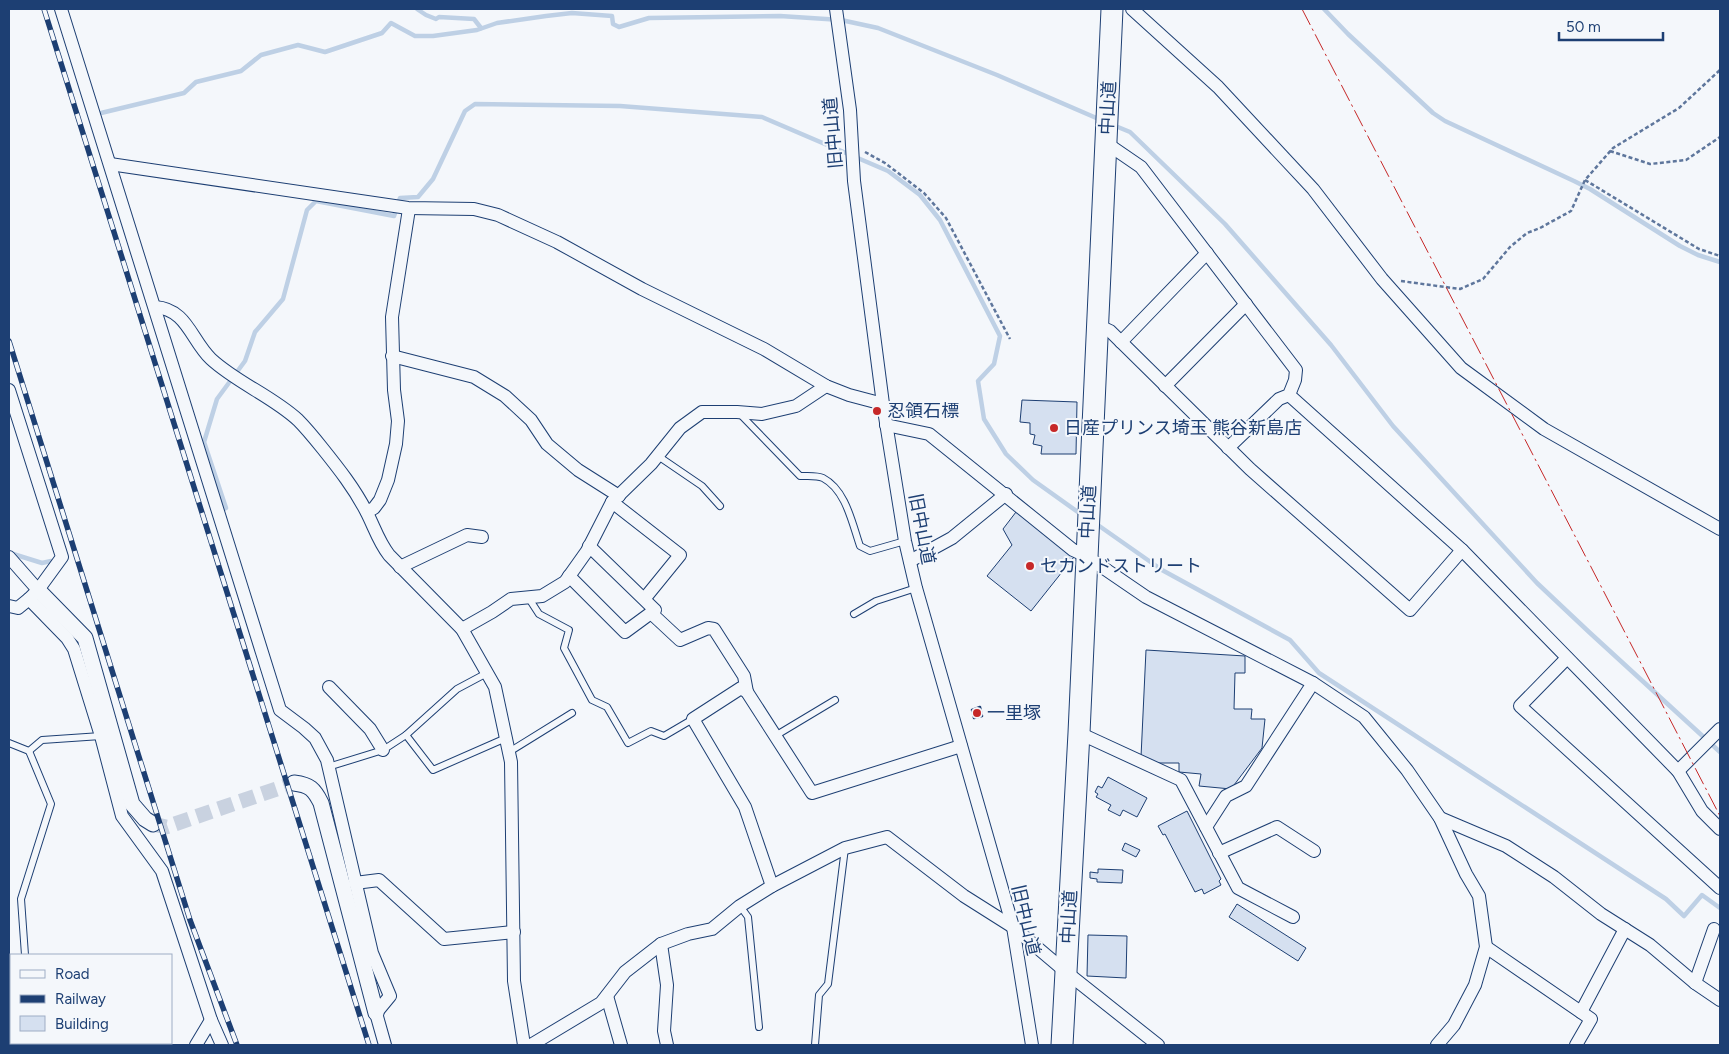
<svg xmlns="http://www.w3.org/2000/svg" width="1729" height="1054" font-family="Figtree,'Noto Sans JP',sans-serif">
	<rect width="100%" height="100%" fill="#f4f7fb"/>
	<g fill="none" stroke-linecap="round" stroke-linejoin="round">
		<g stroke="#bed0e5" stroke-width="4.5">
			<path d="M417 9 426 15 436 19 439 17 474 19 481 28"/>
			<path d="M1324 9 1348 34 1433 113 1445 121 1574 181 1590 189 1680 246 1698 255 1720 262"/>
			<path d="M101 113 184 93 196 82 241 71 261 55 298 45 325 52 382 33 391 23 415 36H433L477 30 497 23 546 16 572 13 612 16 613 24 619 27 649 18 780 16 841 20 878 28 997 75 1101 120"/>
			<path d="M1113 125 1130 132 1225 224 1331 345 1393 426 1537 583 1589 632 1720 752"/>
			<path d="M222 510 226 508 204 442 217 399 245 361 255 332 283 299 307 210 316 201 394 216 400 198 418 197 433 179 465 111 475 104 620 106 762 117 888 171 920 195 940 220 1000 336 994 364 978 381 984 419 1006 454 1033 480 1082 515"/>
			<path d="M1095 523 1162 570 1290 640 1319 673 1666 899 1684 916 1702 895 1720 908"/>
			<path d="M10 553 42 563 51 561"/>
		</g>
	</g>
	<g fill="#d5e0f0" stroke="#1d3f73">
		<path d="M1022 400 1077 402 1076 454H1041L1042 446 1033 444 1035 435 1030 434V423L1020 422Z"/>
		<path d="M1016 512 1074 557 1031 611 987 576 1012 545 1003 529Z"/>
		<path d="M1146 650 1245 656V673H1235L1234 709H1252L1251 719H1265L1262 748 1231 789 1199 786 1201 774 1179 772V763H1153L1141 757Z"/>
		<path d="M1108 777 1147 798 1137 817 1123 810 1120 816 1108 810 1111 805 1096 797 1098 794 1095 792 1098 786 1102 788Z"/>
		<path d="M1187 811 1221 879 1219 881 1221 885 1204 894 1202 889 1195 892 1165 834 1163 835 1158 826Z"/>
		<path d="M1125 843 1140 850 1136 857 1122 850Z"/>
		<path d="M1098 869 1123 870 1122 883 1097 882V879L1090 878V872L1098 873Z"/>
		<path d="M1237 904 1306 948 1298 961 1229 917Z"/>
		<path d="M1088 935 1127 936 1126 978 1087 976Z"/>
	</g>
	<g fill="none" stroke-linecap="round" stroke-linejoin="round">
		<path stroke="#c9d2e0" stroke-width="15" stroke-dasharray="15 8" stroke-linecap="butt" d="M153 824 166 827 294 783"/>
		<g stroke="#1d3f73" stroke-width="8">
			<g id="service">
				<path d="M740 414 800 476C807 476 817 475 823 478 846 490 852 523 860 546L870 551 905 541"/>
				<path d="M658 456 702 486 720 506"/>
				<path d="M528 597 539 614 569 630 564 648 592 700 607 707 628 743 651 731 664 736 693 719"/>
				<path d="M854 614 876 601 916 588"/>
				<path d="M487 673 457 689 406 735 433 770 506 738"/>
				<path d="M775 736 835 700"/>
				<path d="M9 743 29 751 42 740 101 736"/>
				<path d="M509 752 572 713"/>
				<path d="M328 767 383 750 406 735"/>
				<path d="M740 906 748 917 759 1027"/>
				<path d="M25 955 21 899 51 804 29 751"/>
				<path d="M815 1045 819 995 828 984 845 848"/>
			</g>
		</g>
		<g stroke="#1d3f73" stroke-width="14">
			<g id="minor">
				<path d="M61 9 280 710 304 728 315 738 327 760 372 953 390 996 376 1013 385 1045"/>
				<path d="M836 9 850 110 854 181 883 404 905 541 916 588 1013 927 1032 1045"/>
				<path d="M1132 9 1218 87 1313 189 1382 279 1461 368 1544 429 1720 529"/>
				<path d="M1106 143 1141 167 1296 370 1295 380 1289 395 1279 399 1228 448"/>
				<path d="M110 164 408 208 474 209 498 215 557 242 642 289 764 349 826 386 849 395 883 404"/>
				<path d="M155 307C187 309 191 340 211 359 237 383 272 396 298 420 307 429 315 439 323 449 339 469 354 488 366 511 374 526 378 541 389 555L462 629 495 687 511 762 514 981 524 1045"/>
				<path d="M1097 325 1110 331 1250 469 1410 610 1462 550"/>
				<path d="M1121 342 1207 253"/>
				<path d="M392 356 474 377 505 396 531 420 547 444 578 470 619 496"/>
				<path d="M1165 386 1246 304"/>
				<path d="M9 390 62 557 38 590 29 599 67 638 74 649 101 736 122 816 162 871 211 1020 222 1045"/>
				<path d="M1289 395 1462 550 1678 771 1702 811 1720 829"/>
				<path d="M886 425 929 434 1073 550 1086 556 1146 597 1313 683 1364 717 1407 770 1440 818 1466 874 1479 896 1486 947 1475 985 1454 1025 1437 1045"/>
				<path d="M612 502 680 555 645 598"/>
				<path d="M367 512 374 508 380 500 388 480 396 444 398 421 394 390 392 317 409 209"/>
				<path d="M9 557 38 590"/>
				<path d="M910 561 952 538 1006 494"/>
				<path d="M400 567 467 535 482 537"/>
				<path d="M569 576 625 632 655 610 589 546"/>
				<path d="M9 606 18 608 29 599"/>
				<path d="M651 613 680 640 708 628 714 629 744 676 747 692"/>
				<path d="M462 629 492 612 511 599 542 596 565 582 587 551 612 502 651 464 680 428 702 412H737L762 414 796 406 826 386"/>
				<path d="M1567 658 1520 706 1720 888"/>
				<path d="M329 687 370 729 383 750"/>
				<path d="M1079 733 1181 780 1238 888 1293 917"/>
				<path d="M1678 771 1720 729"/>
				<path d="M1440 818 1506 846 1554 877 1601 914 1650 945 1695 983 1720 1000"/>
				<path d="M1206 827 1226 796 1246 786 1313 683"/>
				<path d="M1219 853 1277 827 1314 851"/>
				<path d="M355 883 379 880 444 939 514 932"/>
				<path d="M772 886 745 807 693 719 741 688 747 692 812 793 961 746"/>
				<path d="M661 944 667 985 664 1031 667 1045"/>
				<path d="M1486 947 1591 1019 1576 1045"/>
				<path d="M1695 983 1714 929"/>
				<path d="M607 996 621 1045"/>
				<path d="M1581 1012 1625 929"/>
				<path d="M103 1043 105 1045"/>
				<path d="M196 1045 211 1020"/>
				<path d="M531 1045 601 1003 625 972 661 944 688 934 712 929 740 906 772 886 845 848 887 837 964 896 1013 927 1066 972 1158 1045"/>
			</g>
		</g>
		<g stroke="#1d3f73" stroke-width="17">
			<g id="tertiary">
				<path d="M38 590 85 638 132 804 145 819 153 824"/>
				<path d="M294 783C310 785 314 789 321 803L376 1013"/>
			</g>
		</g>
		<g stroke="#1d3f73" stroke-width="23">
			<path id="trunk" d="M1062 1045 1079 733 1112 9"/>
		</g>
		<g stroke="#5e769c" stroke-width="2.5" stroke-dasharray="4 2.5" stroke-linecap="butt">
			<path d="M1610 151 1650 164 1686 160 1720 137"/>
			<path d="M865 152 885 163 924 193 946 218 1010 339"/>
			<path d="M1585 180 1699 249 1720 256"/>
			<path d="M1401 281 1460 289 1483 279 1510 247 1527 233 1540 228 1571 211 1585 180 1613 148 1679 108 1720 70"/>
		</g>
		<use href="#service" stroke="#f4f7fb" stroke-width="6"/>
		<use href="#minor" stroke="#f4f7fb" stroke-width="12"/>
		<use href="#tertiary" stroke="#f4f7fb" stroke-width="15"/>
		<use href="#trunk" stroke="#f4f7fb" stroke-width="21"/>
		<g stroke="#1d3f73" stroke-width="5.5">
			<g id="rail">
				<path d="M44 9 369 1045"/>
				<path d="M9 341 190 920 237 1045"/>
			</g>
		</g>
		<use href="#rail" stroke="#f4f7fb" stroke-width="4" stroke-dasharray="11" stroke-linecap="butt"/>
		<path stroke="#1d3f73" stroke-width="2.5" d="M980 707 982 716 974 718 972 710Z"/>
		<path stroke="#c62828" stroke-width="1" stroke-dasharray="18 4 2.5 4" stroke-linecap="butt" d="M1302 9 1720 816"/>
	</g>
	<g fill="#c62828" stroke="#f4f7fb" stroke-width="2">
		<circle cx="877" cy="411" r="5"/>
		<circle cx="1054" cy="428" r="5"/>
		<circle cx="1030" cy="566" r="5"/>
		<circle cx="977" cy="713" r="5"/>
	</g>
	<g text-anchor="middle" stroke-width="4" stroke-linejoin="round" paint-order="stroke">
		<g font-size="18" fill="#1d3f73" stroke="#f4f7fb">
			<text transform="translate(1108 108) rotate(-87)" y="6">中山道</text>
			<text transform="translate(833 133) rotate(-95)" y="6">旧中山道</text>
			<text transform="translate(1088 512) rotate(-87)" y="6">中山道</text>
			<text transform="translate(922 529) rotate(79)" y="6">旧中山道</text>
			<text transform="translate(1069 917) rotate(-87)" y="6">中山道</text>
			<text transform="translate(1026 920) rotate(77)" y="6">旧中山道</text>
		</g>
		<g font-size="18" fill="#1d3f73" stroke="#f4f7fb" text-anchor="start">
			<text x="887" y="417">忍領石標</text>
			<text x="1064" y="434">日産プリンス埼玉 熊谷新島店</text>
			<text x="1040" y="572">セカンドストリート</text>
			<text x="987" y="719">一里塚</text>
		</g>
	</g>
	<rect width="1729" height="1054" fill="none" stroke="#1d3f73" stroke-width="20"/>
	<rect x="10" y="954" width="162" height="90" fill="#f4f7fb" stroke="#9eadc5"/>
	<rect x="20" y="970" width="25" height="8" fill="#f4f7fb" stroke="#9eadc5"/>
	<text x="55" y="979" font-size="15" fill="#1d3f73">Road</text>
	<rect x="20" y="995" width="25" height="8" fill="#1d3f73" stroke="#9eadc5"/>
	<text x="55" y="1004" font-size="15" fill="#1d3f73">Railway</text>
	<rect x="20" y="1016" width="25" height="15" fill="#d5e0f0" stroke="#9eadc5"/>
	<text x="55" y="1029" font-size="15" fill="#1d3f73">Building</text>
	<path d="M1559 32v8h104v-8" fill="none" stroke="#1d3f73" stroke-width="2.5"/>
	<text x="1566" y="32" font-size="15" fill="#1d3f73" stroke="#f4f7fb" stroke-width="4" paint-order="stroke">50 m</text>
</svg>
